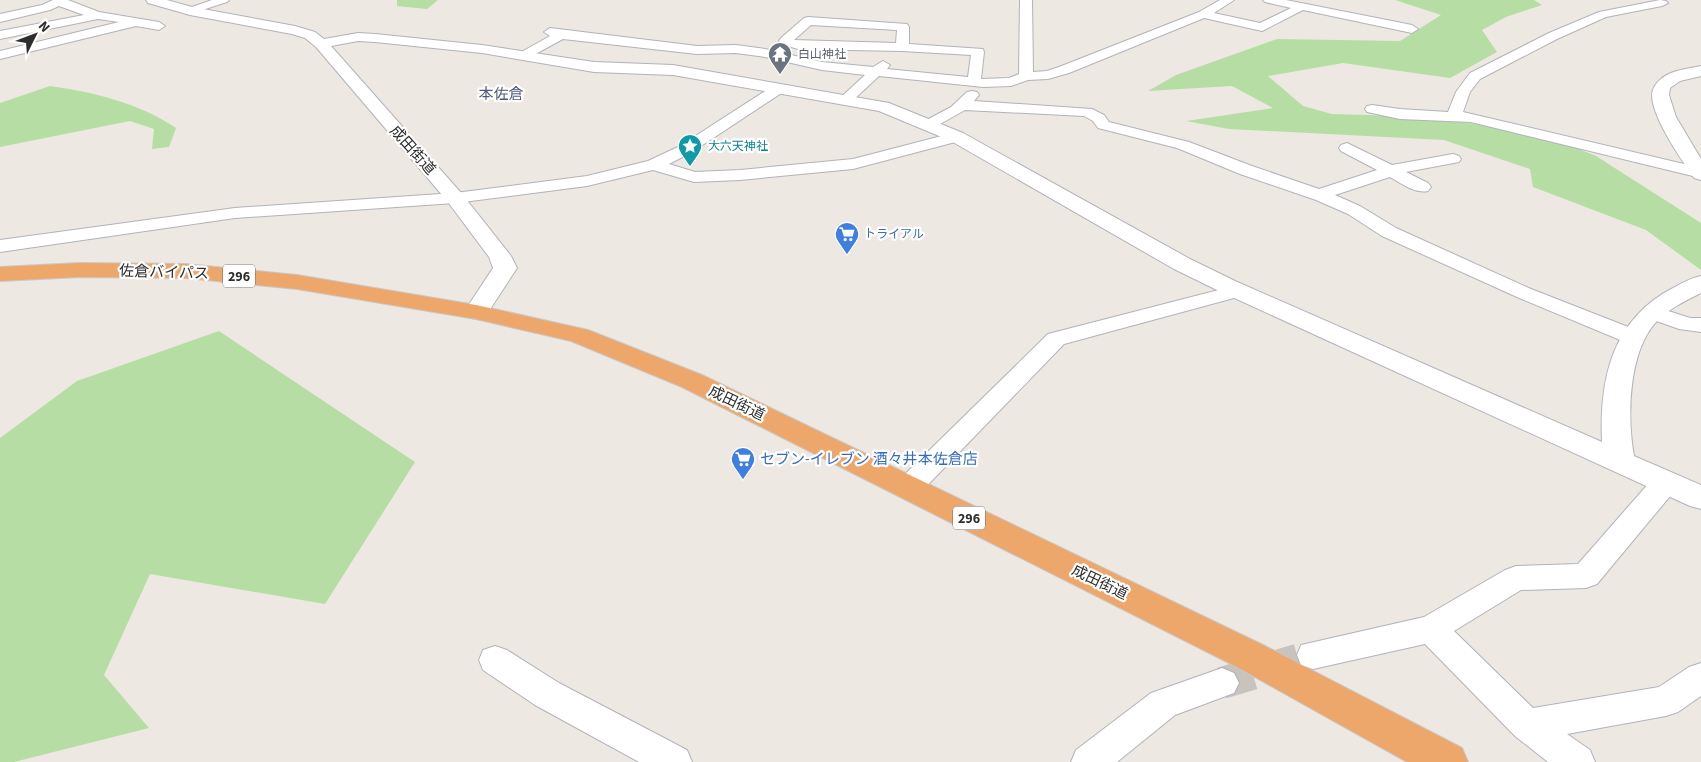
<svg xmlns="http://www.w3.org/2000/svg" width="1701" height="762" font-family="'Source Sans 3','Noto Sans JP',sans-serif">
	<rect width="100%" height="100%" fill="#ede8e1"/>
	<g fill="#b6dda4">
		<path d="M397 0H438L427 9 397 6Z"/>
		<path d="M1395 0H1534L1542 5 1506 17 1482 30 1497 52 1450 78 1343 63 1268 76 1303 106 1332 114 1435 117 1549 137 1596 156 1701 223V270L1646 230 1533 187 1530 169 1444 140 1229 129 1186 121 1273 108 1232 86 1148 91 1176 75 1277 39 1400 41 1441 15Z"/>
		<path d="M50 86C93 92 139 103 176 128L169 147 152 149 154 129 130 121 0 147V103Z"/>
		<path d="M219 331 415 462 325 604 150 574 104 675 149 728 14 762H0V438L77 381Z"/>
	</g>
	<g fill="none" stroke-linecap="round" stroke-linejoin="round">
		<path stroke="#c7c3bd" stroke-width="32" stroke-dasharray="32 16" stroke-linecap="butt" d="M1222 683 1313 655"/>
		<g stroke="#b1b3bb" stroke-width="2">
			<g id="street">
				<path d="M53 0H68L99 12 159 22 165 26 159 30 136 26 0 59V51L119 22 98 19 0 39V31L84 15 59 6 50 10 0 22V14L42 5Z"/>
				<path d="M212 0H229L227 2 190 14 184 11 186 9Z"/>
				<path d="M1020 0H1032L1033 72 1047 71 1059 67 1199 12 1220 0H1234L1214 13 1260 23 1291 8 1265 2 1263 0H1286L1412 25 1418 29 1412 33 1303 10 1262 31 1204 18 1069 73 1048 79 1028 80 1011 86 983 87 879 76 851 102H841L839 99 865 75 822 70 765 57 736 53 697 54 563 39 528 58H518L516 55 550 36 544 32 550 28 697 46 736 45 765 49 822 62 873 67 883 61 890 65 887 69 968 77 971 55 902 51 798 49 781 44 779 41 781 38 804 18 808 17 907 24 909 27V44L983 49 984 52 981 79 1009 78 1019 74ZM811 25 897 30 896 43 794 40Z"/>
				<path d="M1660 0 1666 1 1668 3 1662 6 1606 17 1557 39 1480 79 1470 92 1463 112 1701 168V178L1471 122 1400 119 1367 112 1365 109 1367 106 1372 105 1400 109 1448 112 1456 92 1470 73 1549 33 1599 12Z"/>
				<path d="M778 85 783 86 785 89 783 92 692 152 669 164 695 172 740 170 853 159 957 132 963 134 965 137 963 140 853 169 740 180 694 182 653 170 587 186 455 203 235 218 0 252V240L235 208 455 193 587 176 648 161 680 146 773 86Z"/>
				<path d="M972 91 977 92 979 95 974 101 1092 109 1104 115 1109 122 1189 142 1252 166 1319 189 1377 170 1341 151 1339 148 1341 145 1347 143 1392 165 1453 154 1459 156 1461 159 1459 162 1406 172 1428 183 1431 187 1428 191C1415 194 1401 183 1390 177L1335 195 1360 206 1396 228 1531 289 1641 332 1644 337 1641 342 1633 344 1625 342 1517 297 1382 236 1348 214 1316 200 1240 174 1177 148 1098 128 1093 121 1084 116 965 110 933 128H923L920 125 923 122 951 107 967 92Z"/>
				<path d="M1238 285 1245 287 1248 291 1245 295 1064 344 918 495 908 498 898 495 894 488 898 481 1048 334Z"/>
				<path d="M1653 306 1690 318H1701V332L1679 329 1645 317 1642 312 1645 307Z"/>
				<path d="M1666 473 1676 475 1680 482 1676 489 1597 584 1586 588 1521 590 1454 631 1533 708 1659 687 1689 667 1701 663V696L1678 712 1666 716 1567 734 1590 750 1595 762H1548L1515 736 1425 644 1313 669 1301 665 1297 655 1301 645 1424 617 1505 570 1516 566 1578 564 1656 475Z"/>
				<path d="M495 646 507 650 559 683 687 750 692 762H639L535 705 483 670 479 660 483 650Z"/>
				<path d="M1222 668 1234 673 1239 683 1234 693 1175 715 1117 762H1071L1076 750 1151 693Z"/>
			</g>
		</g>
		<g stroke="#b1b3bb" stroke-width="2">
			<g id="secondary">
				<path d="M146 0H167L192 7 295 26 315 32 324 39 358 33 375 34 482 45 594 62 673 65 889 103 963 133 1190 259 1235 281 1602 442C1599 378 1613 319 1673 288 1682 283 1691 278 1701 276V293C1685 301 1668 309 1656 322 1628 353 1627 417 1634 456L1701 485V509L1690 506 1219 291 1174 269 951 141 879 111 673 75 594 72 482 53 375 42 358 41 331 46 462 194 511 256 517 268 485 317 476 319 467 317 464 312 493 268 489 257 448 202 316 47 305 38 292 34 190 15 148 3Z"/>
				<path d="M1701 66V76L1680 81 1670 88 1669 95 1676 117 1701 159V180L1694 178C1681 159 1653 119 1652 96 1652 89 1656 83 1661 79 1671 70 1688 69 1701 66Z"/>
			</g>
		</g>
		<g stroke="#c8c8c8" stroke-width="2">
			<path id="highway" d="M80 263 186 264 297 275 476 305 588 330 702 375 1263 645 1462 748 1468 762H1407L1237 667 682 387 571 341 476 319 297 289 186 278 80 277 0 281V267Z"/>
		</g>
		<use href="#street" fill="#fff" fill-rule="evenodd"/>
		<use href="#secondary" fill="#fff" fill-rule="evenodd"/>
		<use href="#highway" fill="#eea76b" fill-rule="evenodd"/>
	</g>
	<defs>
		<g id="temple-pin" transform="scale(1.25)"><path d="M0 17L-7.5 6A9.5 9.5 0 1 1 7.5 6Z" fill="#6b7280" stroke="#fff"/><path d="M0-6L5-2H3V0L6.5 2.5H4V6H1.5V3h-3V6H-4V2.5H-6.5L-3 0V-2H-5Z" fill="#fff"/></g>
		<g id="sight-pin" transform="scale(1.25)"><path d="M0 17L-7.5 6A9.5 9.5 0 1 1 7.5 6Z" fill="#0f9aa8" stroke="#fff"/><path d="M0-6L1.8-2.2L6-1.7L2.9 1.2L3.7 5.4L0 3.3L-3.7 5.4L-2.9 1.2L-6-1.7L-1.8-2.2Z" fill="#fff"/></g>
		<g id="supermarket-pin" transform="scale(1.25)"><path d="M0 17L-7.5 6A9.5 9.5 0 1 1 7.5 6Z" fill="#3f7fe0" stroke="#fff"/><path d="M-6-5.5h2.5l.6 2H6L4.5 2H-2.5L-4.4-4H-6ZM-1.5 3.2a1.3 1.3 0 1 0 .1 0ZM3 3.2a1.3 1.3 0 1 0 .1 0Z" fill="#fff"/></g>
	</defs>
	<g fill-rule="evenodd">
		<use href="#temple-pin" x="780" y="54"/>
		<use href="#sight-pin" x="690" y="146"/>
		<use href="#supermarket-pin" x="847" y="234"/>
		<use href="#supermarket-pin" x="743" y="459"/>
	</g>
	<g text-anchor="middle" stroke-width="4.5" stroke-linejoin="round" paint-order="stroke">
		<g font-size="12" fill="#5b616d" stroke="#fff" text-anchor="start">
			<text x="798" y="58">白山神社</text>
		</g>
		<g font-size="12" fill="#0d838f" stroke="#fff" text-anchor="start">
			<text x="708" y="150">大六天神社</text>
		</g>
		<g font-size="12" fill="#366cbe" stroke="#fff" text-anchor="start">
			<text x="864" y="238">トライアル</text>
		</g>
		<g fill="#fff" stroke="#6c6c6c" stroke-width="1">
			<rect x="223" y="264.5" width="32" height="23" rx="4"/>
			<rect x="953" y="506.5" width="32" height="23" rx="4"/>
		</g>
		<g font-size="14" font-weight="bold" fill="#2d2d2d">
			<text x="239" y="281">296</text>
			<text x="969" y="523">296</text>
		</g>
		<g font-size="15" fill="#525879" stroke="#fff">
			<text x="501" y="99">本佐倉</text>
		</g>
		<g font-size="15" fill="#2d2d2d" stroke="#fff">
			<text transform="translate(413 150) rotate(48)" y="5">成田街道</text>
			<text transform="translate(164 272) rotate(2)" y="5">佐倉バイパス</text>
			<text transform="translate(737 403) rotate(26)" y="5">成田街道</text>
			<text transform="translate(1100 582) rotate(26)" y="5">成田街道</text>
		</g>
		<g font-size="15" fill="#366cbe" stroke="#fff" text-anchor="start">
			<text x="760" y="464">セブン-イレブン 酒々井本佐倉店</text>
		</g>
	</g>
	<g transform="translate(35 35) rotate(48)" stroke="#ffffff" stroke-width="4" paint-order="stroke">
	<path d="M0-4L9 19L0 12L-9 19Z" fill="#2d2d2d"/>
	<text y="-8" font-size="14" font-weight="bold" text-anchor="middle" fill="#2d2d2d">N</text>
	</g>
</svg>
